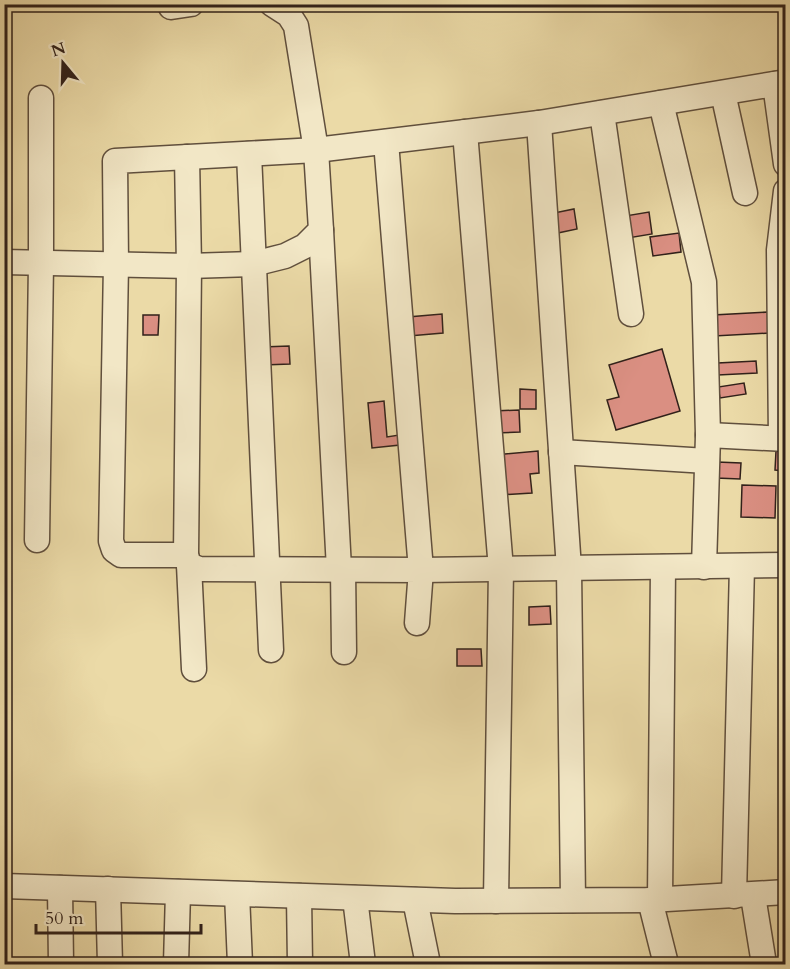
<svg xmlns="http://www.w3.org/2000/svg" width="790" height="969" font-family="Cardo,serif">
	<rect width="100%" height="100%" fill="#ebdaa7"/>
	<filter id="stains"><feTurbulence type="fractalNoise" baseFrequency=".00333" numOctaves="4"/><feColorMatrix values="0 0 0 0 .2 0 0 0 0 .09 0 0 0 0 .02 0 0 0 .5 -.17"/></filter>
	<radialGradient id="worn" r=".72"><stop offset=".6" stop-color="#630" stop-opacity="0"/><stop offset="1" stop-color="#630" stop-opacity=".3"/></radialGradient>
	<g fill="#da8f82" stroke="#31211a" stroke-width="1.5">
		<path d="M574 209 577 229 553 234 549 214Z"/>
		<path d="M649 212 652 234 628 238 625 216Z"/>
		<path d="M679 233 681 252 653 256 650 237Z"/>
		<path d="M769 312 770 333 714 336 713 315Z"/>
		<path d="M442 314 443 333 409 336 408 317Z"/>
		<path d="M143 315H159L158 335H143Z"/>
		<path d="M289 346 290 364 263 365 262 347Z"/>
		<path d="M662 349 680 411 616 430 607 400 619 397 609 365Z"/>
		<path d="M756 361 757 373 718 375V363Z"/>
		<path d="M744 383 746 394 720 398 718 387Z"/>
		<path d="M520 389 536 390V409H520Z"/>
		<path d="M384 401 387 437 399 435 400 445 372 448 368 403Z"/>
		<path d="M519 410 520 432 494 433 493 411Z"/>
		<path d="M538 451 539 473 530 474 532 493 498 495 495 455Z"/>
		<path d="M776 451 786 452V471L775 470Z"/>
		<path d="M717 462 741 463 740 479 716 478Z"/>
		<path d="M742 485 776 486 775 518 741 517Z"/>
		<path d="M550 606 551 624 529 625V607Z"/>
		<path d="M457 649H481L482 666H457Z"/>
	</g>
	<g fill="none" stroke-linecap="round" stroke-linejoin="round">
		<g stroke="#604f3d" stroke-width="27">
			<g id="minor">
				<path d="M171 7 191 4"/>
				<path d="M775 84 786 164"/>
				<path d="M723 93 745 193"/>
				<path d="M661 103 704 282 708 435 704 567"/>
				<path d="M602 113 631 314"/>
				<path d="M539 123 569 569 573 900"/>
				<path d="M465 132 501 569 496 901"/>
				<path d="M386 142 421 570 786 565"/>
				<path d="M249 154 271 650"/>
				<path d="M187 157 189 266 186 555 189 565 199 569 421 570 417 623"/>
				<path d="M321 230 339 569"/>
				<path d="M4 262 189 266 253 264 285 256 305 246 321 230 316 150 296 26 289 15 272 4"/>
				<path d="M708 435 786 439"/>
				<path d="M781 439 779 250 786 191"/>
				<path d="M561 452 707 461"/>
				<path d="M37 540 41 263V98"/>
				<path d="M186 555H121L114 550 111 541 116 264 115 161 316 150 539 123 786 82"/>
				<path d="M189 565 194 669"/>
				<path d="M343 569 344 652"/>
				<path d="M4 886 455 901 650 900 786 892"/>
				<path d="M60 888 61 964"/>
				<path d="M108 889 110 964"/>
				<path d="M237 894 240 964"/>
				<path d="M299 896 300 964"/>
				<path d="M734 896 742 566"/>
				<path d="M753 896 764 964"/>
				<path d="M355 898 363 964"/>
				<path d="M415 900 428 964"/>
				<path d="M650 900 666 964"/>
				<path d="M660 900 663 567"/>
				<path d="M176 964 178 892"/>
			</g>
		</g>
		<use href="#minor" stroke="#f2e7c6" stroke-width="24"/>
	</g>
	<rect width="790" height="969" fill="none" stroke="#ebdaa7" stroke-width="24"/>
	<rect x="6" y="6" width="778" height="957" fill="none" stroke="#31211a" stroke-width="3"/>
	<rect x="12" y="12" width="766" height="945" fill="none" stroke="#31211a" stroke-width="1.5"/>
	<g transform="translate(63 63) rotate(341)" stroke="#f2e7c6" stroke-width="4.5" paint-order="stroke">
	<path d="M0-4.5L10 22L0 15L-10 22Z" fill="#31211a"/>
	<text y="-9" font-size="16" font-weight="bold" text-anchor="middle" fill="#31211a">N</text>
	</g>
	<path d="M36 924v9h165v-9" fill="none" stroke="#31211a" stroke-width="3"/>
	<text x="45" y="924" font-size="18" fill="#31211a" stroke="#f2e7c6" stroke-width="4.5" paint-order="stroke">50 m</text>
	<rect width="100%" height="100%" filter="url(#stains)"/>
	<rect width="100%" height="100%" fill="url(#worn)"/>
</svg>
